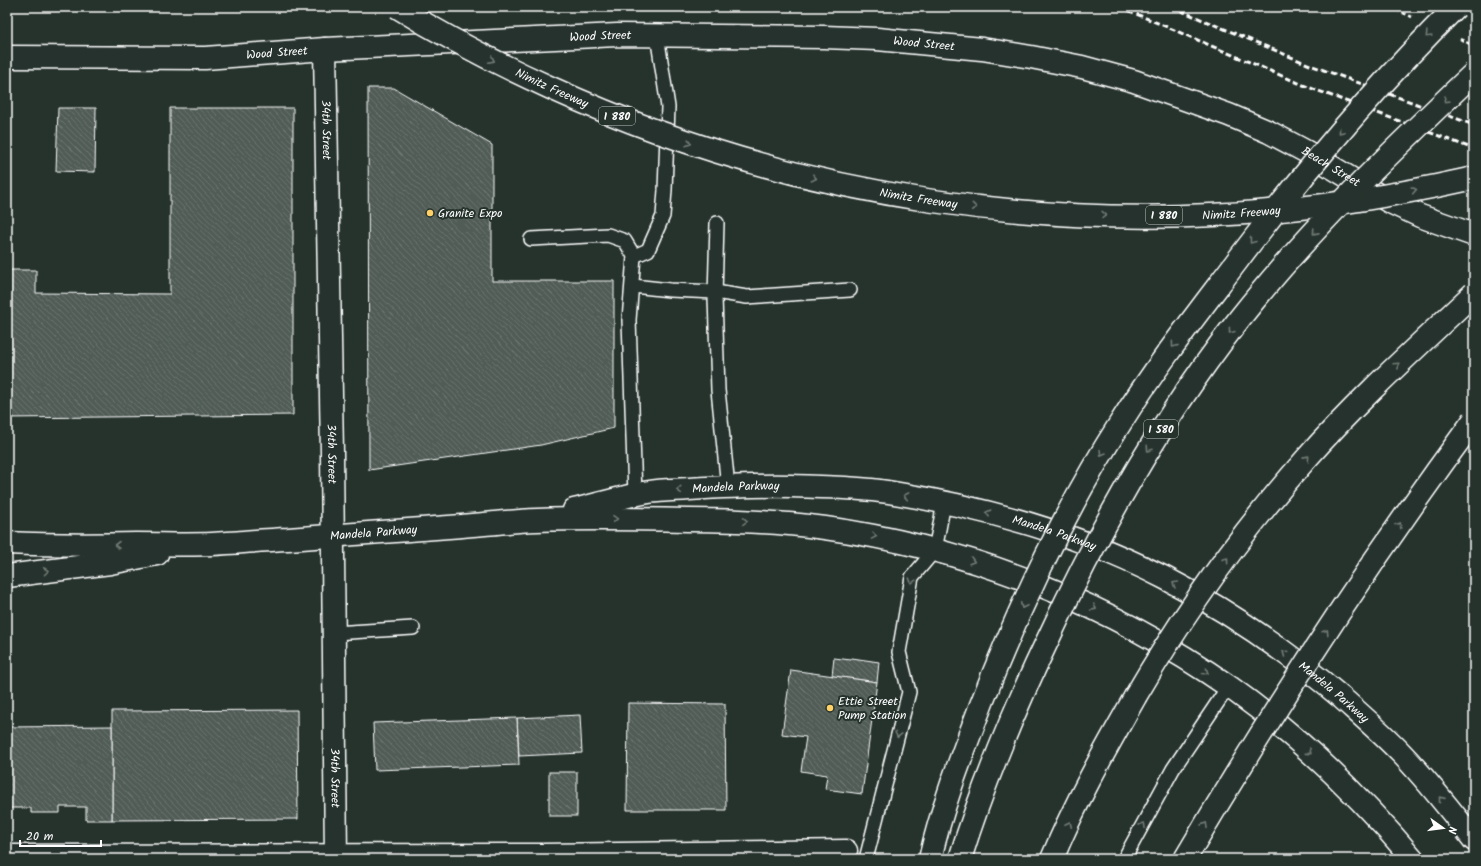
<svg xmlns="http://www.w3.org/2000/svg" width="1481" height="866" font-family="Kalam,sans-serif">
	<defs>
		<pattern id="building-back-hatch" width="6" height="6" patternUnits="userSpaceOnUse"><rect width="6" height="6" fill="#515c57"/><path d="M-1 5l2 2M0 0l6 6M5-1l2 2" fill="none" stroke="#6b7470"/></pattern>
	</defs>
	<rect width="100%" height="100%" fill="#26332d"/>
	<filter id="ink" filterUnits="userSpaceOnUse"><feTurbulence type="fractalNoise" baseFrequency=".025" numOctaves="2"/><feDisplacementMap in="SourceGraphic" scale="8" xChannelSelector="R" yChannelSelector="G"/><feConvolveMatrix kernelMatrix="1 2 1 2 8 2 1 2 1" color-interpolation-filters="sRGB"/></filter>
	<g filter="url(#ink)">
		<g fill="url(#building-back-hatch)" stroke="#fff">
			<path d="M368 88H394L492 145V281H614V428L541 445 369 470Z"/>
			<path d="M58 108H96L95 172 56 171Z"/>
			<path d="M170 108H293V415L7 418V270H36V293L170 294Z"/>
			<path d="M834 658 851 660 852 658 879 662 877 682 832 676Z"/>
			<path d="M791 670 877 682 862 794 825 789 827 775 801 771 806 737 782 734Z"/>
			<path d="M628 703 725 704 726 810H627Z"/>
			<path d="M297 710 298 819 112 820V711Z"/>
			<path d="M580 715 582 753 519 756 517 718Z"/>
			<path d="M517 718 519 765 375 770 373 723Z"/>
			<path d="M112 726V820H86V807H60V813H31V808H7V727Z"/>
			<rect x="549" y="772" width="28" height="44"/>
		</g>
		<g fill="none" stroke-linecap="round" stroke-linejoin="round">
			<g stroke="#fff" stroke-width="16">
				<g id="service">
					<path d="M717 223 715 297 718 390 728 487"/>
					<path d="M531 239 608 235 625 241 634 256 629 320 635 495"/>
					<path d="M634 256 648 250 663 216 665 190 668 107 657 35"/>
					<path d="M633 286 670 290 715 292 747 297 850 290"/>
					<path d="M334 633 413 628"/>
					<path d="M866 859 909 692 899 652 912 577 935 550 944 503"/>
					<path d="M1124 859 1173 769 1228 687"/>
				</g>
			</g>
			<g stroke="#fff" stroke-width="25">
				<g id="minor">
					<path id="s1" d="M325 49 332 453 336 859"/>
					<path id="s2" d="M7 57 205 58 325 49 617 35 824 37 877 39 982 49 1031 57 1082 67 1134 81 1229 115 1269 132 1305 151 1390 202 1420 216 1474 235"/>
					<path d="M7 856 543 855 846 851"/>
				</g>
			</g>
			<g stroke="#fff" stroke-width="25">
				<g id="secondary">
					<path id="s3" d="M574 510C599 504 624 496 649 492 662 490 676 490 689 489 723 487 757 485 791 486 824 487 857 487 888 492 983 507 1079 534 1165 578 1229 611 1288 652 1342 698 1362 716 1383 734 1402 754 1428 781 1451 811 1474 840"/>
					<path id="s4" d="M7 543C50 545 93 545 136 544 161 544 187 545 212 544 237 543 262 540 288 539 346 535 404 530 462 526 487 524 512 521 537 520 588 518 638 519 689 520 734 520 780 522 825 528 970 548 1111 604 1231 688 1298 736 1360 796 1413 859"/>
					<path d="M7 576 110 563 157 554"/>
				</g>
			</g>
			<g stroke="#fff" stroke-width="25">
				<path id="motorway" d="M1052 859C1075 803 1105 750 1135 697"/>
			</g>
			<g stroke="#fff" stroke-width="2.5" stroke-dasharray="4 3" stroke-linecap="butt">
				<path d="M1390 7 1412 17"/>
				<path d="M1460 39 1474 46"/>
			</g>
			<use href="#service" stroke="#26332d" stroke-width="13"/>
			<use href="#minor" stroke="#26332d" stroke-width="22"/>
			<use href="#secondary" stroke="#26332d" stroke-width="22"/>
			<use href="#motorway" stroke="#26332d" stroke-width="22"/>
			<g stroke="#fff" stroke-width="3" stroke-dasharray="6 3" stroke-linecap="butt">
				<path d="M1120 7 1308 87 1474 149"/>
				<path d="M1172 7 1310 65 1474 125"/>
			</g>
			<g stroke="#fff" stroke-width="25" stroke-linecap="butt">
				<g id="motorway-bridge">
					<path id="s5" d="M397 7C447 38 498 64 551 88 792 198 1062 239 1325 205 1375 198 1425 189 1474 178"/>
					<path d="M1135 697C1184 613 1241 533 1306 459 1358 400 1417 347 1474 293"/>
					<path d="M930 859C942 806 962 755 981 705 1019 607 1064 511 1121 422 1156 366 1197 314 1237 261 1304 172 1376 86 1456 7"/>
					<path d="M960 859C984 781 1016 706 1051 633 1103 521 1164 415 1240 318 1310 229 1392 151 1474 73"/>
					<path d="M1185 859C1274 708 1370 561 1474 420"/>
				</g>
			</g>
			<use href="#motorway-bridge" stroke="#26332d" stroke-width="22"/>
		</g>
		<defs><path id="oneway-chevron" d="M-2-3.5L2.5 0L-2 3.5" fill="none" stroke-width="1.6" stroke-linecap="round" stroke-linejoin="round"/></defs>
		<g stroke="#727a76">
			<use href="#oneway-chevron" transform="translate(1428 35) rotate(134)"/>
			<use href="#oneway-chevron" transform="translate(492 60) rotate(27)"/>
			<use href="#oneway-chevron" transform="translate(1446 100) rotate(136)"/>
			<use href="#oneway-chevron" transform="translate(1341 131) rotate(131)"/>
			<use href="#oneway-chevron" transform="translate(689 143) rotate(18)"/>
			<use href="#oneway-chevron" transform="translate(814 178) rotate(13)"/>
			<use href="#oneway-chevron" transform="translate(1414 190) rotate(-11)"/>
			<use href="#oneway-chevron" transform="translate(974 207) rotate(6)"/>
			<use href="#oneway-chevron" transform="translate(1104 215) rotate(1)"/>
			<use href="#oneway-chevron" transform="translate(1315 232) rotate(132)"/>
			<use href="#oneway-chevron" transform="translate(1252 241) rotate(127)"/>
			<use href="#oneway-chevron" transform="translate(1231 331) rotate(127)"/>
			<use href="#oneway-chevron" transform="translate(1174 345) rotate(126)"/>
			<use href="#oneway-chevron" transform="translate(1397 365) rotate(-43)"/>
			<use href="#oneway-chevron" transform="translate(1149 449) rotate(123)"/>
			<use href="#oneway-chevron" transform="translate(1102 453) rotate(121)"/>
			<use href="#oneway-chevron" transform="translate(1307 458) rotate(-48)"/>
			<use href="#oneway-chevron" transform="translate(679 490) rotate(176)"/>
			<use href="#oneway-chevron" transform="translate(906 496) rotate(-169)"/>
			<use href="#oneway-chevron" transform="translate(988 513) rotate(-167)"/>
			<use href="#oneway-chevron" transform="translate(615 519) rotate(-1)"/>
			<use href="#oneway-chevron" transform="translate(745 521) rotate(2)"/>
			<use href="#oneway-chevron" transform="translate(1399 525) rotate(-56)"/>
			<use href="#oneway-chevron" transform="translate(874 536) rotate(10)"/>
			<use href="#oneway-chevron" transform="translate(117 545) rotate(180)"/>
			<use href="#oneway-chevron" transform="translate(1226 560) rotate(-53)"/>
			<use href="#oneway-chevron" transform="translate(972 561) rotate(16)"/>
			<use href="#oneway-chevron" transform="translate(46 571) rotate(-7)"/>
			<use href="#oneway-chevron" transform="translate(912 581) rotate(107)"/>
			<use href="#oneway-chevron" transform="translate(1175 584) rotate(-150)"/>
			<use href="#oneway-chevron" transform="translate(1023 606) rotate(115)"/>
			<use href="#oneway-chevron" transform="translate(1094 608) rotate(26)"/>
			<use href="#oneway-chevron" transform="translate(1326 632) rotate(-57)"/>
			<use href="#oneway-chevron" transform="translate(1285 653) rotate(-143)"/>
			<use href="#oneway-chevron" transform="translate(1206 672) rotate(34)"/>
			<use href="#oneway-chevron" transform="translate(898 735) rotate(104)"/>
			<use href="#oneway-chevron" transform="translate(1309 752) rotate(41)"/>
			<use href="#oneway-chevron" transform="translate(1441 799) rotate(-129)"/>
			<use href="#oneway-chevron" transform="translate(1069 824) rotate(-65)"/>
			<use href="#oneway-chevron" transform="translate(1143 825) rotate(-61)"/>
			<use href="#oneway-chevron" transform="translate(1205 825) rotate(-60)"/>
		</g>
	</g>
	<g fill="#ffd166" stroke="#26332d" stroke-width="1.5">
		<circle cx="430" cy="213" r="4"/>
		<circle cx="830" cy="708" r="4"/>
	</g>
	<g text-anchor="middle" stroke-width="4" stroke-linejoin="round" paint-order="stroke">
		<g fill="#26332d" stroke="#bec2c0" stroke-width="1">
			<rect x="599" y="107" width="36" height="18" rx="3"/>
			<rect x="1146" y="206" width="36" height="18" rx="3"/>
			<rect x="1144" y="420" width="34" height="18" rx="3"/>
		</g>
		<g font-size="11" font-weight="bold" fill="#fff">
			<text x="617" y="120">I 880</text>
			<text x="1164" y="219">I 880</text>
			<text x="1161" y="433">I 580</text>
		</g>
		<g font-size="12" fill="#fff" stroke="#26332d">
			<text dy="4" stroke="none"><textPath href="#s2" startOffset="594">Wood Street</textPath></text>
			<text dy="4" stroke="none"><textPath href="#s2" startOffset="918">Wood Street</textPath></text>
			<text dy="4" stroke="none"><textPath href="#s2" startOffset="270">Wood Street</textPath></text>
			<text dy="4" stroke="none"><textPath href="#s5" startOffset="175">Nimitz Freeway</textPath></text>
			<text dy="4" stroke="none"><textPath href="#s1" startOffset="81">34th Street</textPath></text>
			<text dy="4" stroke="none"><textPath href="#s2" startOffset="1347">Beach Street</textPath></text>
			<text dy="4" stroke="none"><textPath href="#s5" startOffset="559">Nimitz Freeway</textPath></text>
			<text dy="4" stroke="none"><textPath href="#s5" startOffset="883">Nimitz Freeway</textPath></text>
			<text dy="4" stroke="none"><textPath href="#s1" startOffset="405">34th Street</textPath></text>
			<text dy="4" stroke="none"><textPath href="#s3" startOffset="164">Mandela Parkway</textPath></text>
			<text dy="4" stroke="none"><textPath href="#s4" startOffset="367">Mandela Parkway</textPath></text>
			<text dy="4" stroke="none"><textPath href="#s3" startOffset="488">Mandela Parkway</textPath></text>
			<text dy="4" stroke="none"><textPath href="#s3" startOffset="812">Mandela Parkway</textPath></text>
			<text dy="4" stroke="none"><textPath href="#s1" startOffset="729">34th Street</textPath></text>
		</g>
		<g font-size="12" fill="#fff" stroke="#26332d" text-anchor="start">
			<text x="438" y="217">Granite Expo</text>
			<text x="838" y="705">Ettie Street<tspan x="838" dy="14">Pump Station</tspan></text>
		</g>
	</g>
	<rect width="1481" height="866" fill="none" stroke="#26332d" stroke-width="24"/>
	<rect x="12" y="12" width="1457" height="842" fill="none" stroke="#fff" stroke-width="1.5" filter="url(#ink)"/>
	<g transform="translate(1443 828) rotate(104)" stroke="#26332d" stroke-width="3" paint-order="stroke">
	<path d="M0-3L7 15L0 10L-7 15Z" fill="#ffffff"/>
	<text y="-6" font-size="11" font-weight="bold" text-anchor="middle" fill="#ffffff">N</text>
	</g>
	<path d="M20 840v6h81v-6" fill="none" stroke="#ffffff" stroke-width="2"/>
	<text x="26" y="840" font-size="12" fill="#ffffff" stroke="#26332d" stroke-width="3" paint-order="stroke">20 m</text>
</svg>
